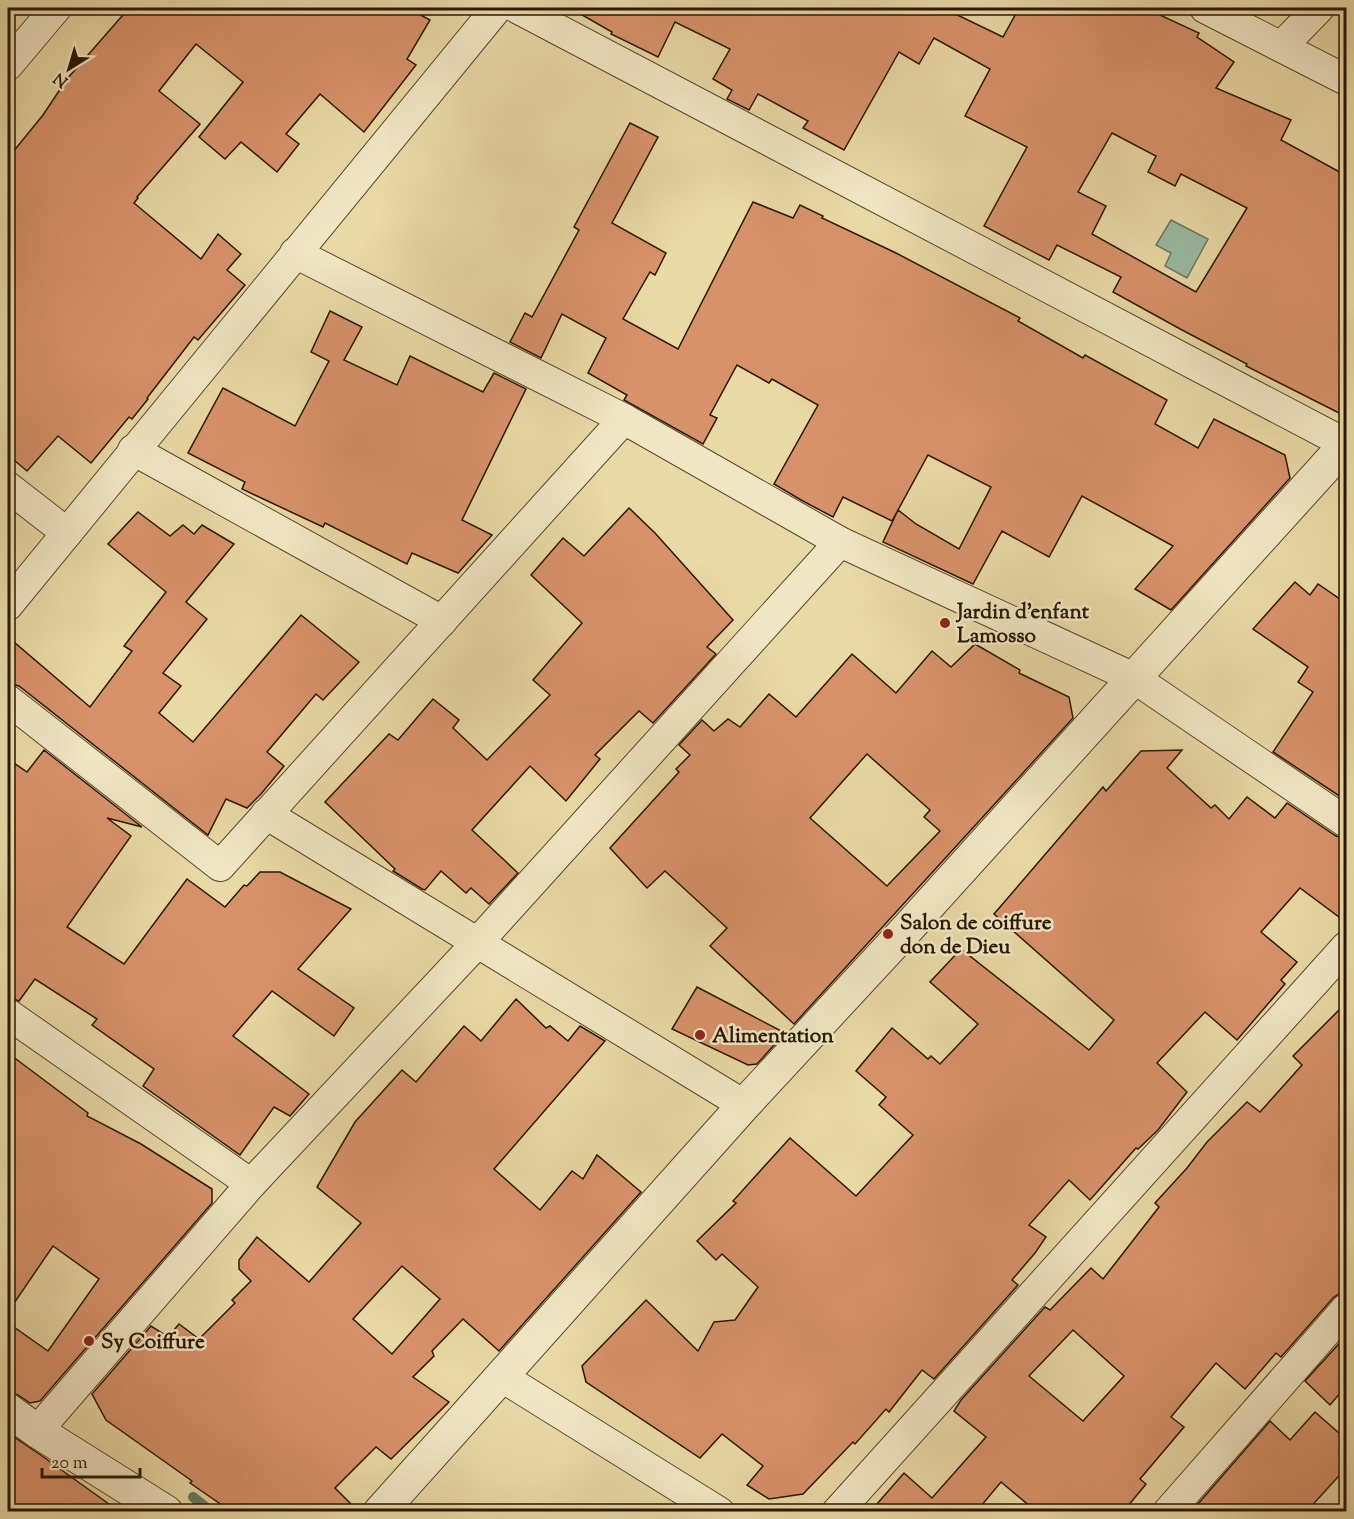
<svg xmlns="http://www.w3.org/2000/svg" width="1354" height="1519" font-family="'Sorts Mill Goudy',serif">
	<rect width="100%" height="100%" fill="#e9d9a5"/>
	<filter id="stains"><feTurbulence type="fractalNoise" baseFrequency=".00333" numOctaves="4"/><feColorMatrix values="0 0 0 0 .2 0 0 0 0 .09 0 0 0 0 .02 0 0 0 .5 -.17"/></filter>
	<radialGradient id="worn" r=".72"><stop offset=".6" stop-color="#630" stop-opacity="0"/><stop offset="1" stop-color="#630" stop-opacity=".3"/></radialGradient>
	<path fill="#98baa3" stroke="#6b7962" stroke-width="1.5" d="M1171 220 1208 239 1187 278 1165 266 1171 253 1156 245Z"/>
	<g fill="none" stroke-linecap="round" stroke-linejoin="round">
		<path stroke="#6b7962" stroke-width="10" d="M193 1497 212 1512"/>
	</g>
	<g fill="#d8926a" stroke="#281701" stroke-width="1.5" fill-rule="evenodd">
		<path d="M129 8H408L430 20 407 59 416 65 364 132 320 94 286 134 299 144 277 172 241 142 225 159 199 137 243 82 196 44 159 91 200 124 137 197 138 198 134 203 201 259 218 234 241 254 227 270 245 285 198 340 194 337 147 398 148 399 132 419 129 417 91 463 58 436 27 471 8 455V158L43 115 67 79Z"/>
		<path d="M570 8H943L1003 37 1019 8H1145L1199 33 1197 37 1234 62 1216 88 1291 120 1281 140 1347 176V417L1246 366 1247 364 1182 330 1113 292 1121 277 1057 245 1049 260 984 226 1027 147 965 116 990 69 934 38 919 64 899 52 844 150 803 128 808 121 758 94 749 110 727 99 732 90 713 79 730 49 675 22 658 57 611 34 612 32ZM1112 133 1156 156 1148 172 1175 186 1181 174 1247 208 1196 292 1092 234 1106 206 1078 192Z"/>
		<path d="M630 123 658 137 612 223 666 253 655 275 650 272 623 319 678 349 753 202 793 218 800 205 823 216 822 218 896 253 1020 318 1018 321 1083 358 1085 355 1167 400 1155 424 1198 448 1214 419 1285 455 1290 478 1171 610 1135 589 1173 546 1082 496 1049 557 1002 531 973 584 883 542 898 510 916 524 959 549 991 487 928 455 892 521 843 497 833 517 801 500 774 484 818 405 772 379 769 383 737 365 710 415 717 418 703 444 624 400 627 395 588 373 606 338 562 314 541 358 510 342 525 313 532 317 579 230 574 227Z"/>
		<path d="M330 311 362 327 344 360 397 385 410 356 483 392 494 373 526 389 462 520 492 535 458 573 412 553 407 564 325 523 323 527 242 489 245 482 188 453 223 388 295 426 329 361 311 352Z"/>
		<path d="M629 508 655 533 733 620 707 647 716 654 653 723 639 711 595 755 600 759 566 801 530 766 472 830 518 873 489 904 471 888 466 893 441 871 425 890 422 889 393 871 395 869 325 802 389 734 398 740 433 699 459 720 453 728 487 760 550 695 533 680 582 623 531 575 563 538 584 556Z"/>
		<path d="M138 512 170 536 183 525 194 534 202 525 234 544 186 602 207 619 163 673 181 686 159 713 193 742 301 615 359 662 323 700 316 694 267 752 284 766 261 794 247 808 226 799 208 835 19 686 8 683V637L90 707 132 651 124 646 166 592 108 544Z"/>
		<path d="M1295 582 1310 595 1318 584 1347 604V801L1273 752 1313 692 1298 682 1308 667 1253 629Z"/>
		<path d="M975 644 1020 670 1019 673 1069 697 1073 718 794 1024 710 946 727 928 665 871 647 888 610 848 679 772 676 769 690 755 679 745 702 720 714 731 728 719 740 727 769 694 796 717 852 654 896 693 932 651 951 667ZM867 754 930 810 924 817 940 831 887 886 810 818Z"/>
		<path d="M44 750 142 827 107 818 131 836 67 927 124 964 187 879 225 907 244 885 247 886 260 872H280L351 909 298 969 354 1008 334 1036 272 991 233 1036 309 1094 290 1116 274 1107 240 1155 143 1086 154 1069 92 1025 97 1019 35 979 19 1001 8 997V759L27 772Z"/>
		<path d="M1182 750 1167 768 1211 808 1215 805 1229 819 1247 797 1275 818 1287 803 1336 836 1347 839V923L1300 888 1261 932 1297 962 1281 980 1285 984 1237 1040 1205 1012 1157 1063 1187 1092 1158 1130 1138 1149 1136 1148 1090 1200 1069 1180 1029 1225 1046 1237 1035 1253 1012 1280 1018 1285 934 1379 922 1370 889 1412 886 1409 855 1444 853 1442 803 1494 769 1499 747 1485 763 1466 722 1434 700 1458 586 1382 582 1366 646 1300 698 1351 714 1322 735 1320 758 1287 722 1254 716 1260 697 1241 736 1203 733 1201 790 1138 856 1196 913 1135 879 1105 886 1097 856 1071 892 1028 928 1059 931 1056 940 1064 978 1024 930 982 961 949 1089 1050 1114 1020 994 914 1103 787 1106 791 1141 751Z"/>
		<path d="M697 987 785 1033 757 1064 748 1065 672 1029Z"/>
		<path d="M516 999 546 1028 550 1026 568 1041 580 1026 605 1041 494 1169 540 1210 572 1171 583 1179 597 1155 641 1192 499 1351 463 1319 432 1351 434 1356 413 1377 449 1402 391 1459 376 1447 335 1488 359 1512H232L190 1483 192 1481 106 1420 92 1394 151 1326 168 1337 179 1324 199 1339 235 1303 232 1300 251 1281 239 1269V1260L257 1237 309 1282 361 1223 317 1187 355 1122 402 1070 416 1082 464 1026 481 1041ZM402 1266 440 1299 392 1354 353 1319Z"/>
		<path d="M1347 1002V1292L1340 1293 1333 1298 1281 1357 1276 1353 1245 1389 1216 1363 1171 1417 1184 1427 1140 1479 1146 1484 1123 1512H1037L1001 1482 976 1512H870L904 1473 932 1498 986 1437 954 1411 961 1400 1045 1307 1050 1310 1091 1268 1103 1279 1159 1207 1155 1203 1187 1168 1207 1142 1247 1102 1260 1112 1302 1065 1293 1056ZM1073 1330 1124 1376 1083 1421 1029 1376Z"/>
		<path d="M8 1053 88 1113 87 1116 141 1144 212 1189V1203L40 1401 30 1403 18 1395 8 1392V1323L48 1351 99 1279 53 1246 8 1312Z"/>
		<path d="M1347 1335V1385L1330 1405 1305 1381Z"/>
		<path d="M1315 1412 1347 1440V1467L1306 1512H1191L1270 1421 1290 1440Z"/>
		<path d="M8 1433 42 1456 120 1512H8Z"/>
	</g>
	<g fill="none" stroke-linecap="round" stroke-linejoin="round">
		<g stroke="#58482a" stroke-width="32">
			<g id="minor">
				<path d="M517 8 1346 444"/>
				<path d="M1205 8 1346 80"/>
				<path d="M1282 46 1319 8"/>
				<path d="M8 65 56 8"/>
				<path d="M295 253 624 419 840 542 1134 678 1346 822"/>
				<path d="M133 450 442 621"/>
				<path d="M8 487 67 533"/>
				<path d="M8 605 497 8"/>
				<path d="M8 700 220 866 624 419"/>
				<path d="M266 814 744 1105"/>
				<path d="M8 1014 251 1184"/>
				<path d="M502 1377 719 1512"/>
				<path d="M37 1431 251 1184 478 942 840 542"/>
				<path d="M837 1512 1346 947"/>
				<path d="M1168 1512 1346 1309"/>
			</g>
		</g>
		<g stroke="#58482a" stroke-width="35">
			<g id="tertiary">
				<path d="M8 1410 37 1431 166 1512"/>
				<path d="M380 1512 744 1105 907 929 1346 444"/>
			</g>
		</g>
		<use href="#minor" stroke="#f1e6c4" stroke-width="30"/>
		<use href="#tertiary" stroke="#f1e6c4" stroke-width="33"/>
	</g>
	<g fill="#8f2418" stroke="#f1e6c4" stroke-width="2">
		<circle cx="945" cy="623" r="6"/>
		<circle cx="888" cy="934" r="6"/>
		<circle cx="700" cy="1035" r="6"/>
		<circle cx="89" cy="1341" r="6"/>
	</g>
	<g text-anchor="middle" stroke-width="5" stroke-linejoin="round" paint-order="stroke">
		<g font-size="21" font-weight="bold" fill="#281701" stroke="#f1e6c4" text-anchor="start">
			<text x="957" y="618">Jardin d'enfant<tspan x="957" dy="24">Lamosso</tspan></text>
			<text x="900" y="929">Salon de coiffure<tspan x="900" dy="24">don de Dieu</tspan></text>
			<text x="712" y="1042">Alimentation</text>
			<text x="101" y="1348">Sy Coiffure</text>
		</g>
	</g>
	<rect width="1354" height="1519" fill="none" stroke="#e9d9a5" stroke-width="30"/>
	<rect x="9" y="9" width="1336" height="1501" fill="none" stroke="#281701" stroke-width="3"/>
	<rect x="15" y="15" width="1324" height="1489" fill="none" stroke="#281701" stroke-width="1.5"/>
	<g transform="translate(69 69) rotate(217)" stroke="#f1e6c4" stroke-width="4.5" paint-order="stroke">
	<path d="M0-4.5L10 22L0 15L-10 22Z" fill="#281701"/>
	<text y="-9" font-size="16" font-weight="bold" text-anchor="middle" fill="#281701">N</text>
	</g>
	<path d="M42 1468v9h98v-9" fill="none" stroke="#281701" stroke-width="3"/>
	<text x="51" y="1468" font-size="18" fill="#281701" stroke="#f1e6c4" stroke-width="4.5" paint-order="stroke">20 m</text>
	<rect width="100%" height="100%" filter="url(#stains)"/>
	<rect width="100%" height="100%" fill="url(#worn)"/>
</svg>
